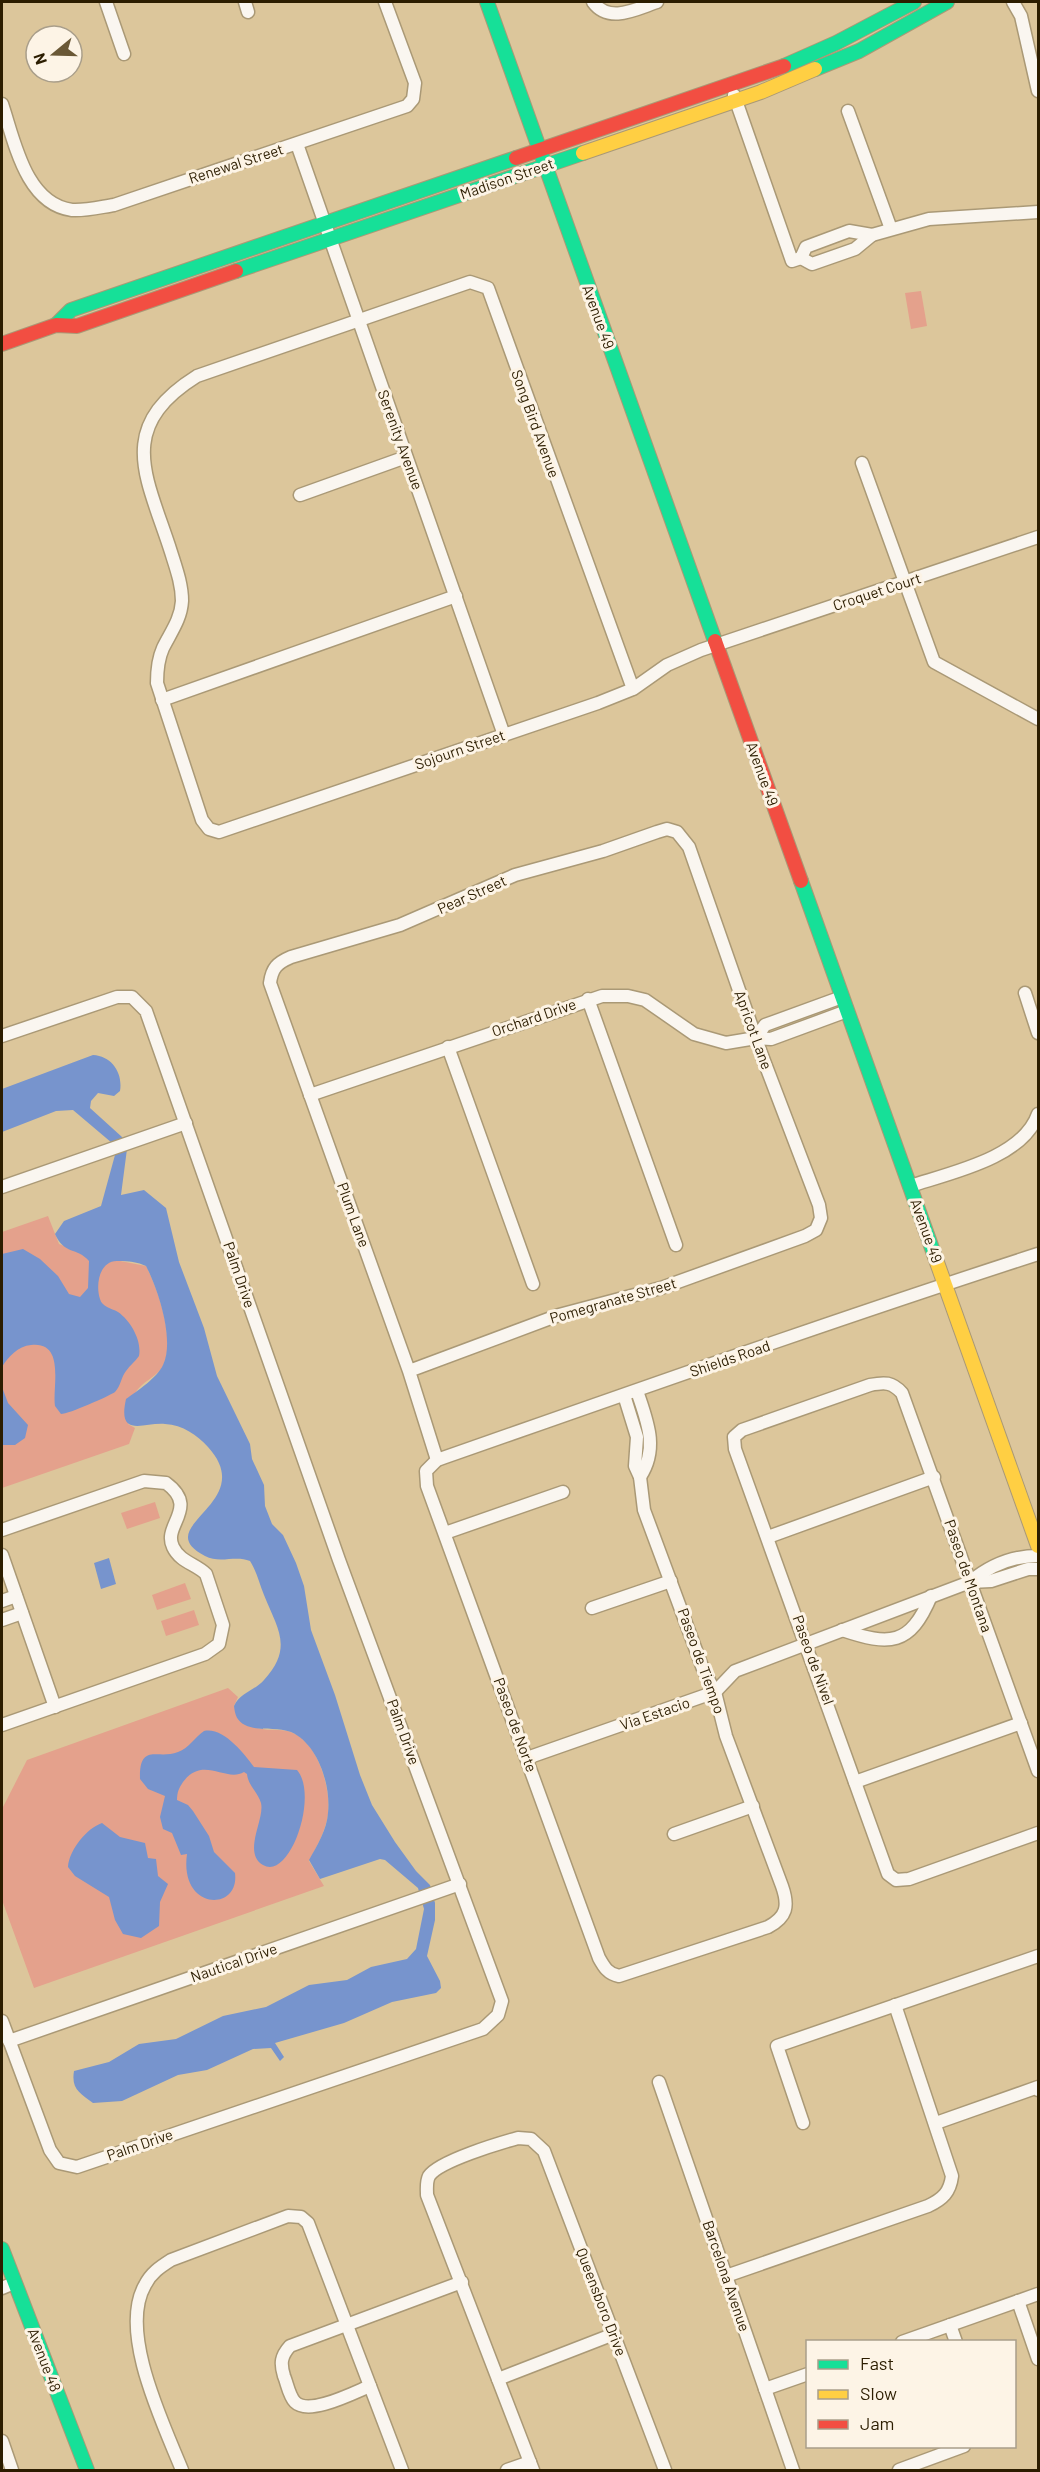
<svg xmlns="http://www.w3.org/2000/svg" width="1040" height="2472" font-family="Barlow,sans-serif">
	<rect width="100%" height="100%" fill="#dcc69b"/>
	<g fill="#e4a18c">
		<path d="M921 291 927 326 911 329 905 293Z"/>
		<path d="M48 1216 59 1244 106 1262 115 1260 146 1266C158 1289 176 1341 163 1366 157 1376 146 1380 139 1388 131 1395 131 1414 128 1424L135 1428 129 1444 2 1488V1232Z"/>
		<path d="M155 1502 160 1518 127 1529 121 1513Z"/>
		<path d="M185 1583 191 1599 157 1610 152 1595Z"/>
		<path d="M194 1610 199 1625 166 1636 161 1621Z"/>
		<path d="M228 1688 238 1697 234 1706C240 1712 249 1726 257 1728 271 1732 284 1727 297 1735 319 1748 331 1789 328 1814 326 1830 317 1846 309 1861L324 1886 34 1988 2 1900V1809L27 1760Z"/>
	</g>
	<g fill="#7794cd">
		<path d="M93 1055C112 1056 123 1073 120 1091L114 1096 98 1093 91 1101 90 1108 122 1137 127 1149 121 1195 144 1190 166 1208 179 1262 204 1328 217 1376 250 1444 252 1459 264 1485 265 1506 272 1524 283 1535 296 1563 304 1586 311 1630 335 1695 360 1775 372 1805 395 1842 416 1871 430 1885 435 1903V1920L427 1956 440 1981 441 1988 436 1993 392 2002 344 2023 275 2043 284 2057 280 2061 271 2048 253 2049 207 2070 178 2075 122 2101 93 2103C80 2093 71 2089 74 2071L109 2062 139 2044 176 2039 223 2016 266 2007 309 1985 347 1980 371 1967 407 1959 416 1949 424 1909 418 1888 385 1860 380 1859 320 1879 309 1860C317 1846 327 1829 328 1813 331 1785 318 1744 291 1732 276 1726 259 1732 245 1725 237 1721 235 1715 234 1706 240 1693 254 1691 264 1680 294 1647 277 1628 264 1595 259 1583 257 1572 250 1561 235 1555 220 1564 205 1556 147 1526 260 1504 208 1447 197 1435 183 1425 165 1424 144 1422 117 1439 126 1399 137 1391 157 1378 163 1365 175 1340 158 1289 146 1266 138 1262 128 1261 119 1261 100 1259 95 1284 100 1299 102 1307 111 1308 118 1312 131 1321 142 1341 139 1356 135 1362 130 1365 126 1371 121 1377 121 1386 115 1392 109 1396 69 1414 61 1414L55 1406C52 1388 66 1341 31 1345 18 1346 8 1357 2 1367V1254L23 1249 40 1259 58 1276 69 1294 80 1297 88 1288 89 1261C77 1247 64 1255 55 1234L64 1221 101 1206 115 1155 112 1143 73 1110 56 1111 2 1132V1089Z"/>
		<path d="M2 1387 8 1403 28 1425 25 1438 15 1445H2Z"/>
		<path d="M109 1558 116 1584 101 1589 94 1563Z"/>
		<path d="M204 1731C224 1727 244 1754 254 1767L297 1770C319 1795 290 1881 263 1865 242 1852 265 1820 261 1803 258 1792 248 1786 247 1774L244 1772C226 1783 203 1755 183 1782 179 1788 177 1792 177 1800L188 1805 193 1811 209 1836 214 1852 235 1873C240 1912 179 1911 187 1854L181 1855 172 1833 163 1829 160 1817 165 1796 148 1789 140 1779C139 1742 158 1760 178 1752 189 1748 195 1737 204 1731Z"/>
		<path d="M102 1823 120 1837 145 1843 148 1858 156 1859 158 1876 168 1884 160 1902 159 1926 141 1938 123 1934 115 1920 109 1897 75 1876 68 1867C69 1850 87 1828 102 1823Z"/>
	</g>
	<g fill="none" stroke-linecap="round" stroke-linejoin="round">
		<g stroke="#aa9976" stroke-width="15">
			<g id="street">
				<path d="M106 2 124 54"/>
				<path d="M245 2 248 12"/>
				<path d="M593 2C609 24 636 9 657 2"/>
				<path d="M1013 2 1021 16 1038 91"/>
				<path d="M734 95 792 261 801 258"/>
				<path d="M2 104C14 139 25 204 72 210 85 211 101 207 114 205L407 106 413 99 415 83 385 2"/>
				<path d="M848 111 891 229"/>
				<path d="M297 144 504 735"/>
				<path d="M801 258 806 247 849 231 872 235 929 219 1038 212"/>
				<path d="M801 258 812 264 855 249 872 235"/>
				<path d="M862 463 934 662 1038 719"/>
				<path d="M300 495 406 457"/>
				<path d="M633 689 488 288 470 282 197 376C114 428 147 477 171 552 176 568 182 584 182 601 181 619 171 632 163 648 158 659 157 671 157 683L202 820 209 829 219 832 598 703 633 689 667 665 701 650 1038 537"/>
				<path d="M162 700 456 596"/>
				<path d="M1025 993 1038 1033"/>
				<path d="M588 999 676 1245"/>
				<path d="M2 1036 117 997H132L146 1011 339 1560 502 2001 498 2015 483 2029 77 2167 59 2163 50 2150 2 2021"/>
				<path d="M756 1038 765 1025 842 997"/>
				<path d="M448 1047 533 1284"/>
				<path d="M310 1095 602 996H628L645 1000 694 1034 726 1043 756 1038 771 1039 847 1011"/>
				<path d="M910 1186C950 1173 1023 1158 1038 1114"/>
				<path d="M2 1187 186 1123"/>
				<path d="M409 1371 559 1315 661 1288 805 1236 816 1230 821 1218 819 1205 761 1053 689 847 677 832 667 829 657 832 603 851 515 875 400 925 291 957C277 963 272 968 270 983L409 1371 437 1460"/>
				<path d="M637 1391C647 1421 659 1448 640 1477"/>
				<path d="M624 1395 637 1437 635 1466 640 1477 644 1510 703 1669 715 1692 726 1736 782 1886C789 1906 787 1917 768 1927L619 1976C608 1974 604 1967 599 1958L427 1486 426 1471 437 1460C637 1390 837 1319 1038 1254"/>
				<path d="M2 1530 144 1481 166 1483C200 1508 162 1525 173 1547 180 1562 196 1564 206 1574L223 1625 219 1644 205 1654 2 1725"/>
				<path d="M445 1533 563 1492"/>
				<path d="M768 1537 934 1477"/>
				<path d="M2 1555 55 1707"/>
				<path d="M970 1582 991 1581 1028 1569H1038"/>
				<path d="M2 1601 16 1596"/>
				<path d="M592 1608 671 1581"/>
				<path d="M2 1620 22 1613"/>
				<path d="M842 1630C890 1646 910 1646 931 1596"/>
				<path d="M527 1758 715 1692 735 1671 970 1582C989 1566 1013 1556 1038 1556"/>
				<path d="M1038 1771 902 1393C892 1382 885 1382 870 1385L742 1430 734 1437 735 1449 888 1874 896 1880 909 1879 1038 1833"/>
				<path d="M855 1782 1021 1723"/>
				<path d="M674 1834 753 1806"/>
				<path d="M9 2041 460 1884"/>
				<path d="M659 2082 793 2470"/>
				<path d="M803 2123 777 2046 1038 1956"/>
				<path d="M936 2123 1038 2087V2090"/>
				<path d="M726 2276 928 2206C943 2199 950 2192 952 2176L895 2005"/>
				<path d="M2 2288 14 2283"/>
				<path d="M1018 2301 1038 2359"/>
				<path d="M950 2325 956 2342"/>
				<path d="M902 2342 1038 2294"/>
				<path d="M498 2379 614 2334"/>
				<path d="M370 2386C353 2393 309 2416 295 2402 289 2396 287 2383 284 2376 280 2363 281 2356 290 2346L462 2282"/>
				<path d="M765 2389 808 2374"/>
				<path d="M2 2441 12 2470"/>
				<path d="M182 2470C164 2425 118 2332 145 2285 151 2273 160 2267 171 2260L288 2216 301 2217 308 2223 402 2470"/>
				<path d="M507 2470 530 2462"/>
				<path d="M533 2470 427 2195C427 2188 426 2182 429 2176 439 2161 500 2143 518 2138L531 2139 544 2151 665 2470"/>
				<path d="M899 2470 964 2446"/>
			</g>
		</g>
		<g stroke="#aa9976" stroke-width="16">
			<g id="fast">
				<path d="M487 2 715 641"/>
				<path d="M784 66 836 43 914 2"/>
				<path d="M815 69 859 51 947 2"/>
				<path d="M236 271 583 153"/>
				<path d="M56 325 71 310 516 158"/>
				<path d="M801 881 934 1254"/>
				<path d="M2 2249 87 2470"/>
			</g>
		</g>
		<g stroke="#aa9976" stroke-width="16">
			<g id="slow">
				<path d="M583 153 761 92 815 69"/>
				<path d="M934 1254 1038 1546"/>
			</g>
		</g>
		<g stroke="#aa9976" stroke-width="16">
			<g id="jam">
				<path d="M516 158 784 66"/>
				<path d="M2 344 56 325 77 326 236 271"/>
				<path d="M715 641 801 881"/>
			</g>
		</g>
		<use href="#street" stroke="#faf6f0" stroke-width="12"/>
		<use href="#fast" stroke="#16e098" stroke-width="14"/>
		<use href="#slow" stroke="#ffcf43" stroke-width="14"/>
		<use href="#jam" stroke="#f24e42" stroke-width="14"/>
	</g>
	<g text-anchor="middle" stroke-width="6" stroke-linejoin="round" paint-order="stroke">
		<g font-size="15" fill="#2c1d00" stroke="#fdf4e6">
			<text transform="translate(236 164) rotate(-18)" y="5">Renewal Street</text>
			<text transform="translate(507 179) rotate(-19)" y="5">Madison Street</text>
			<text transform="translate(598 317) rotate(70)" y="5">Avenue 49</text>
			<text transform="translate(535 424) rotate(70)" y="5">Song Bird Avenue</text>
			<text transform="translate(400 440) rotate(70)" y="5">Serenity Avenue</text>
			<text transform="translate(877 592) rotate(-18)" y="5">Croquet Court</text>
			<text transform="translate(460 750) rotate(-19)" y="5">Sojourn Street</text>
			<text transform="translate(762 774) rotate(70)" y="5">Avenue 49</text>
			<text transform="translate(472 895) rotate(-24)" y="5">Pear Street</text>
			<text transform="translate(534 1018) rotate(-19)" y="5">Orchard Drive</text>
			<text transform="translate(753 1030) rotate(70)" y="5">Apricot Lane</text>
			<text transform="translate(353 1215) rotate(70)" y="5">Plum Lane</text>
			<text transform="translate(926 1231) rotate(70)" y="5">Avenue 49</text>
			<text transform="translate(239 1275) rotate(71)" y="5">Palm Drive</text>
			<text transform="translate(613 1301) rotate(-16)" y="5">Pomegranate Street</text>
			<text transform="translate(730 1359) rotate(-19)" y="5">Shields Road</text>
			<text transform="translate(968 1576) rotate(71)" y="5">Paseo de Montana</text>
			<text transform="translate(813 1660) rotate(70)" y="5">Paseo de Nivel</text>
			<text transform="translate(701 1661) rotate(70)" y="5">Paseo de Tiempo</text>
			<text transform="translate(655 1714) rotate(-19)" y="5">Via Estacio</text>
			<text transform="translate(515 1725) rotate(70)" y="5">Paseo de Norte</text>
			<text transform="translate(403 1732) rotate(70)" y="5">Palm Drive</text>
			<text transform="translate(234 1963) rotate(-19)" y="5">Nautical Drive</text>
			<text transform="translate(140 2145) rotate(-19)" y="5">Palm Drive</text>
			<text transform="translate(726 2276) rotate(71)" y="5">Barcelona Avenue</text>
			<text transform="translate(601 2302) rotate(69)" y="5">Queensboro Drive</text>
			<text transform="translate(44 2360) rotate(69)" y="5">Avenue 48</text>
		</g>
	</g>
	<rect width="1040" height="2472" fill="none" stroke="#2c1d00" stroke-width="6"/>
	<rect x="806" y="2340" width="210" height="108" fill="#fdf4e6" stroke="#a99e8a" stroke-width="1.5"/>
	<rect x="818" y="2360" width="30" height="9" fill="#16e098" stroke="#a99e8a" stroke-width="1.5"/>
	<text x="860" y="2370" font-size="18" fill="#2c1d00">Fast</text>
	<rect x="818" y="2390" width="30" height="9" fill="#ffcf43" stroke="#a99e8a" stroke-width="1.5"/>
	<text x="860" y="2400" font-size="18" fill="#2c1d00">Slow</text>
	<rect x="818" y="2420" width="30" height="9" fill="#f24e42" stroke="#a99e8a" stroke-width="1.5"/>
	<text x="860" y="2430" font-size="18" fill="#2c1d00">Jam</text>
	<g transform="translate(54 54) rotate(251)"><circle r="28" fill="#fdf4e6" stroke="#a99e8a" stroke-width="1.5"/>
	<path d="M0-4.5L10 22L0 15L-10 22Z" fill="#6a5836"/>
	<text y="-9" font-size="16" font-weight="bold" text-anchor="middle" fill="#2c1d00">N</text>
	</g>
</svg>
